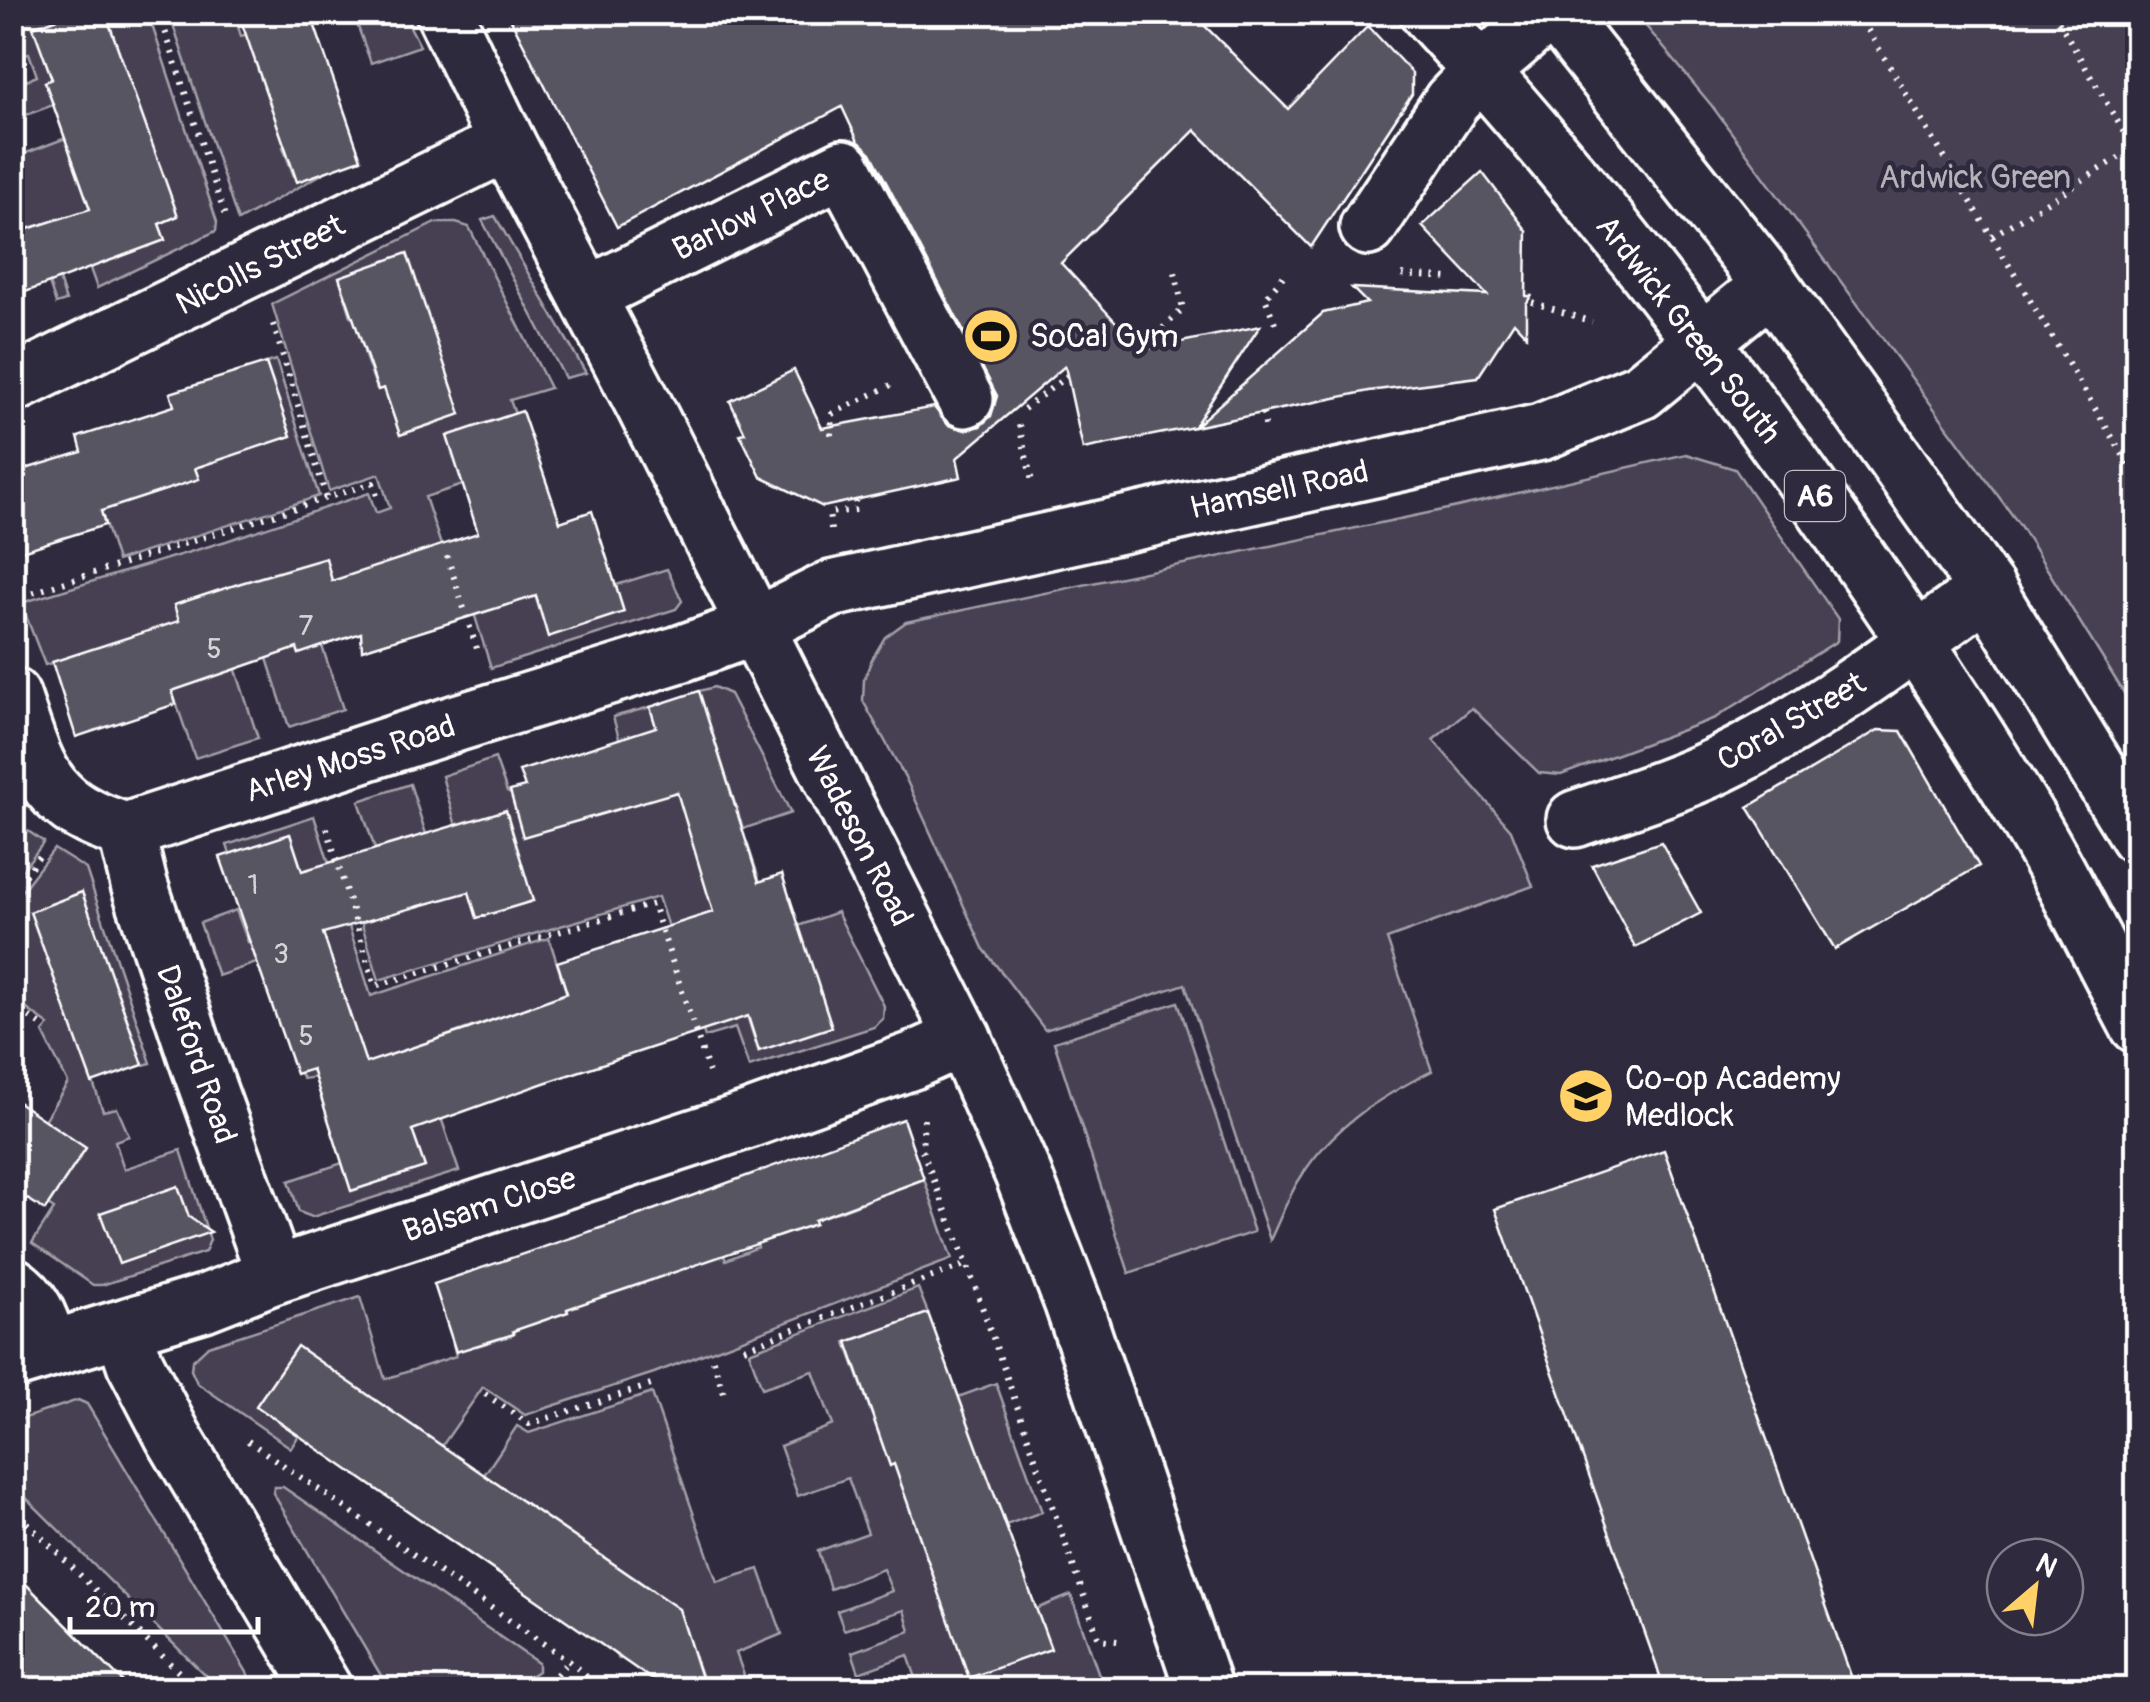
<svg xmlns="http://www.w3.org/2000/svg" width="2150" height="1702" font-family="Pangolin,sans-serif">
	<rect width="100%" height="100%" fill="#2f2a3d"/>
	<filter id="ink" filterUnits="userSpaceOnUse"><feTurbulence type="fractalNoise" baseFrequency=".01" numOctaves="2"/><feDisplacementMap in="SourceGraphic" scale="20" xChannelSelector="R" yChannelSelector="G"/><feConvolveMatrix kernelMatrix="1 2 1 2 8 2 1 2 1" color-interpolation-filters="sRGB"/></filter>
	<g filter="url(#ink)">
		<g fill="#464152" stroke="#a2a0a8" stroke-width="2.5" fill-rule="evenodd">
			<path d="M12 13H75L58 77 45 82 53 105 13 120V86L37 76 29 53 13 58Z"/>
			<path d="M105 13H148L217 222 216 231 97 288 80 241 50 252 66 301 56 304 31 229 13 234V158L79 133 71 155 109 261 165 240 159 224 177 216 105 72 124 65Z"/>
			<path d="M169 13H241L243 17 236 20 241 36 248 34 291 143 283 147 296 182 331 169 238 221Z"/>
			<path d="M353 13H403L420 46 371 63Z"/>
			<path d="M1635 13H2137V714L2021 527 1712 106Z"/>
			<path d="M495 216 586 373 565 378 482 220Z"/>
			<path d="M435 223H456L469 227 550 388 510 400 515 414 463 485 425 497 441 545 348 632 325 559 234 664 258 738 195 758 152 632 45 665 21 603 226 541 369 493 376 513 390 508 379 474 329 491 272 304ZM339 277 439 422 400 435 385 388 377 389 365 356 357 315 351 316Z"/>
			<path d="M276 360 319 496 117 561 101 511 198 479 195 468 290 436 266 363Z"/>
			<path d="M1686 454 1735 469 1838 619 1837 641 1715 718 1561 775 1539 773 1472 708 1433 740 1511 830 1533 886 1387 939 1432 1071C1380 1097 1332 1127 1301 1177 1288 1196 1280 1220 1270 1240L1185 984 1045 1030 983 948 906 779 863 701 864 679 872 659 885 637 906 622 1457 507Z"/>
			<path d="M453 545 532 586 548 636 623 612 616 585 667 569 682 601 676 609 491 668Z"/>
			<path d="M294 640 299 654 320 640 343 709 289 727 264 649Z"/>
			<path d="M714 687 730 694 791 813 743 829 699 691Z"/>
			<path d="M650 707 698 856 747 842 760 882 709 898 758 1050 798 926 837 912 884 1006 883 1019 874 1027 749 1067 735 1028 705 1037 658 897 379 980 359 915 469 891 477 917 533 901 456 826 442 776 495 758 507 792 574 822 609 812 627 766 613 717Z"/>
			<path d="M410 784 426 834 375 849 359 801Z"/>
			<path d="M314 816 371 996 549 938 567 994 417 1046 459 1171 312 1217 299 1212 289 1181 342 1163 352 1191 424 1167 391 1066 303 1079 300 1073 361 1053 290 834 230 854 227 845Z"/>
			<path d="M28 831 44 842 13 882V837Z"/>
			<path d="M54 849 86 869 151 1063 143 1065 117 989 66 1006 103 1111 117 1108 129 1136 115 1141 124 1169 181 1150 210 1240 205 1252 102 1285H93L32 1243 54 1209 48 1205 44 1120 68 1083 43 1033 49 1025 13 999V902ZM82 893 109 971 31 912Z"/>
			<path d="M236 910 248 942 261 939 268 959 218 976 200 923Z"/>
			<path d="M1178 1002 1254 1232 1129 1273 1054 1042Z"/>
			<path d="M924 1179 952 1259 654 1373 525 1415 483 1387 442 1446 299 1435 291 1448 197 1383 191 1370 192 1361 208 1346 360 1297 385 1379 456 1356 453 1344 473 1338 477 1346 513 1335 511 1324 531 1325 567 1312 564 1303C619 1298 671 1271 722 1251L726 1260 758 1247 756 1238 780 1236 814 1224 812 1215 838 1212 867 1201 865 1193H887Z"/>
			<path d="M918 1288 928 1313 846 1342 890 1465 972 1438 958 1397 996 1383 1042 1512 1006 1525 990 1482 910 1510 969 1677 1050 1649 1036 1609 1071 1595 1104 1689H884L916 1678 908 1655 859 1673 852 1652 910 1631 904 1610 844 1630 837 1611 892 1591 883 1569 830 1589 818 1551 868 1533 848 1478 798 1496 780 1446 833 1425 813 1371 762 1388 749 1352Z"/>
			<path d="M652 1393 717 1582 759 1569 782 1634 736 1653 749 1689H706L687 1636 619 1659 611 1650 652 1590 484 1475 517 1426 529 1433Z"/>
			<path d="M78 1400 87 1404 257 1689H219L13 1485V1422Z"/>
			<path d="M274 1487H283L538 1663V1671L510 1689H389L273 1493Z"/>
		</g>
		<g fill="#595564" stroke="#fff" stroke-width="2.5">
			<path d="M75 12H105L178 216 159 224 165 240 12 297V234L90 209 45 82 52 79 33 27Z"/>
			<path d="M238 12H310L361 159 297 182Z"/>
			<path d="M507 12H1191L1288 109 1368 26 1412 73V94L1311 247 1195 130 1061 263 1142 350 1260 326 1194 427 1083 449 1065 366 957 458 961 477 823 507 761 477 740 434 745 433 730 401 794 370 822 428 934 407 948 425 965 430 980 426 991 416 997 396 871 153 858 141 842 107 617 227Z"/>
			<path d="M1482 172 1527 231 1526 296H1531L1526 304V335L1514 322 1478 377 1369 391 1194 427 1323 313 1367 303 1352 288 1487 295 1422 226Z"/>
			<path d="M407 253 461 414 400 435 384 388 378 390 339 277Z"/>
			<path d="M266 363 291 436 195 468 199 479 101 511 105 525 12 554V473L82 452 78 437 174 406 170 393Z"/>
			<path d="M522 411 560 522 592 511 624 612 548 637 536 596 362 650 361 633 299 654 297 648 172 691 176 704 76 737 52 662 179 621 174 605 241 583 326 558 332 581 478 533 447 436Z"/>
			<path d="M699 691 759 882 782 874 832 1027 759 1051 748 1016 544 1083 412 1130 425 1167 351 1191 312 1069 296 1074 220 857 290 834 302 871 506 810 533 901 477 918 469 892 323 933 366 1063 468 1029 567 993 557 962 713 912 677 792 523 837 510 791 525 787 519 771 656 727 650 707Z"/>
			<path d="M1878 730 1901 731 1979 866 1835 949 1748 807Z"/>
			<path d="M1661 842 1701 913 1635 947 1592 865Z"/>
			<path d="M82 892 143 1065 92 1083 30 912Z"/>
			<path d="M12 1098 86 1148 45 1210 12 1189Z"/>
			<path d="M903 1119 924 1179 814 1220 815 1224 567 1309 568 1312 513 1331 514 1334 456 1352 434 1284 639 1215Z"/>
			<path d="M1664 1150 1856 1690H1665L1495 1209Z"/>
			<path d="M178 1186 189 1217 211 1232 119 1264 100 1213Z"/>
			<path d="M928 1313 1051 1649 969 1678 894 1464 890 1466 847 1342Z"/>
			<path d="M297 1346 679 1609 705 1690H667L256 1406Z"/>
			<path d="M12 1570 131 1690H12Z"/>
		</g>
		<g fill="none" stroke-linecap="round" stroke-linejoin="round">
			<g stroke="#fff" stroke-width="62">
				<g id="minor">
					<path d="M444 12 507 143 644 405 963 1038 1023 1174 1072 1301 1204 1690"/>
					<path d="M1368 227 1452 101 1481 71 1549 12"/>
					<path d="M588 295 843 168 965 399"/>
					<path d="M12 385 507 143"/>
					<path d="M12 696C38 771 43 806 126 831L457 723 680 654 755 627 831 589 1541 432 1641 391 1771 285"/>
					<path d="M1575 819C1623 802 1673 787 1719 765 1816 718 1901 653 1987 589"/>
					<path d="M126 831 139 884 198 1061 275 1275"/>
					<path d="M12 1285C36 1301 41 1323 50 1349"/>
					<path d="M123 1328 135 1363 173 1436 324 1690"/>
					<path d="M12 1361 204 1303 275 1275 748 1120 912 1061 963 1038"/>
				</g>
			</g>
			<g stroke="#fff" stroke-width="62">
				<g id="highway">
					<path d="M1428 12C1578 176 1715 352 1841 533 1911 633 1978 733 2039 838 2074 899 2105 963 2138 1025"/>
					<path d="M1555 12 1771 285 1894 457 1987 589 2138 836"/>
				</g>
			</g>
			<g stroke="#fff" stroke-width="6" stroke-dasharray="2.5 8" stroke-linecap="butt">
				<path d="M159 12 225 216"/>
				<path d="M1857 12 2138 480"/>
				<path d="M2053 12 2138 156"/>
				<path d="M1992 236 2133 149"/>
				<path d="M1402 275 1450 278"/>
				<path d="M1532 302 1592 322"/>
				<path d="M1275 323 1265 298 1286 273"/>
				<path d="M273 324 327 500"/>
				<path d="M1140 350 1183 309 1175 272"/>
				<path d="M1024 409 1067 376"/>
				<path d="M1263 413 1266 431"/>
				<path d="M1019 425 1033 486"/>
				<path d="M831 435 832 414 891 385"/>
				<path d="M831 530 829 513 857 510 855 501"/>
				<path d="M447 556 479 655"/>
				<path d="M13 599 373 483 379 502"/>
				<path d="M327 828 375 986 653 904 709 1072"/>
				<path d="M12 892 41 854"/>
				<path d="M12 1005 40 1024"/>
				<path d="M924 1119 922 1150 967 1264 1099 1639 1125 1642"/>
				<path d="M744 1348 967 1264"/>
				<path d="M713 1360 725 1397"/>
				<path d="M485 1394 529 1424 651 1385"/>
				<path d="M248 1441 569 1661 586 1676 590 1690"/>
				<path d="M12 1508 197 1690"/>
				<path d="M542 1690 569 1661"/>
			</g>
			<use href="#minor" stroke="#2f2a3d" stroke-width="55"/>
			<use href="#highway" stroke="#2f2a3d" stroke-width="55"/>
		</g>
	</g>
	<defs>
		<g id="stadium-disc" transform="scale(2.875)"><circle r="9.5" fill="#ffd166" stroke="#2f2a3d"/><path d="M0-5a6.5 5 0 1 0 0 10a6.5 5 0 1 0 0-10ZM-3.5-1.8h7v3.6h-7Z" fill="#111"/></g>
		<g id="school-disc" transform="scale(2.875)"><circle r="9.5" fill="#ffd166" stroke="#2f2a3d"/><path d="M0-5L7-2L0 1L-7-2ZM-4 1L0 2.5L4 1V4Q0 6-4 4Z" fill="#111"/></g>
	</defs>
	<g fill-rule="evenodd">
		<use href="#stadium-disc" x="991" y="336"/>
		<use href="#school-disc" x="1586" y="1096"/>
	</g>
	<g text-anchor="middle" stroke-width="9" stroke-linejoin="round" paint-order="stroke">
		<g font-size="28" fill="#d6d4d8">
			<text x="306" y="635">7</text>
			<text x="214" y="658">5</text>
			<text x="253" y="894">1</text>
			<text x="281" y="963">3</text>
			<text x="306" y="1045">5</text>
		</g>
		<rect fill="#2f2a3d" stroke="#c1bfc5" stroke-width="2.5" x="1785" y="471" width="60" height="50" rx="8"/>
		<g font-size="30" font-weight="bold" fill="#fff">
			<text x="1815" y="506">A6</text>
		</g>
		<g font-size="32" fill="#b5b3ba" stroke="#2f2a3d">
			<text x="1975" y="188">Ardwick Green</text>
		</g>
		<g font-size="32" fill="#fff" stroke="#2f2a3d">
			<text transform="translate(751 214) rotate(-26)" y="11">Barlow Place</text>
			<text transform="translate(260 264) rotate(-27)" y="11">Nicolls Street</text>
			<text transform="translate(1689 329) rotate(52)" y="11">Ardwick Green South</text>
			<text transform="translate(1279 489) rotate(-12)" y="11">Hamsell Road</text>
			<text transform="translate(1791 721) rotate(-30)" y="11">Coral Street</text>
			<text transform="translate(350 758) rotate(-18)" y="11">Arley Moss Road</text>
			<text transform="translate(860 836) rotate(63)" y="11">Wadeson Road</text>
			<text transform="translate(197 1054) rotate(71)" y="11">Daleford Road</text>
			<text transform="translate(489 1204) rotate(-18)" y="11">Balsam Close</text>
		</g>
		<g font-size="32" fill="#fff" stroke="#2f2a3d" text-anchor="start">
			<text x="1030" y="347">SoCal Gym</text>
			<text x="1625" y="1089">Co-op Academy<tspan x="1625" dy="37">Medlock</tspan></text>
		</g>
	</g>
	<rect width="2150" height="1702" fill="none" stroke="#2f2a3d" stroke-width="50"/>
	<rect x="25" y="25" width="2100" height="1652" fill="none" stroke="#fff" stroke-width="4" filter="url(#ink)"/>
	<g transform="translate(2035 1587) rotate(28)"><circle r="48" fill="#2f2a3d" stroke="#827f8b" stroke-width="2.5"/>
	<path d="M0-8L18 38L0 25L-18 38Z" fill="#ffd166"/>
	<text y="-15" font-size="28" font-weight="bold" text-anchor="middle" fill="#ffffff">N</text>
	</g>
	<path d="M70 1617v15h188v-15" fill="none" stroke="#ffffff" stroke-width="5"/>
	<text x="85" y="1617" font-size="30" fill="#ffffff" stroke="#2f2a3d" stroke-width="8" paint-order="stroke">20 m</text>
</svg>
